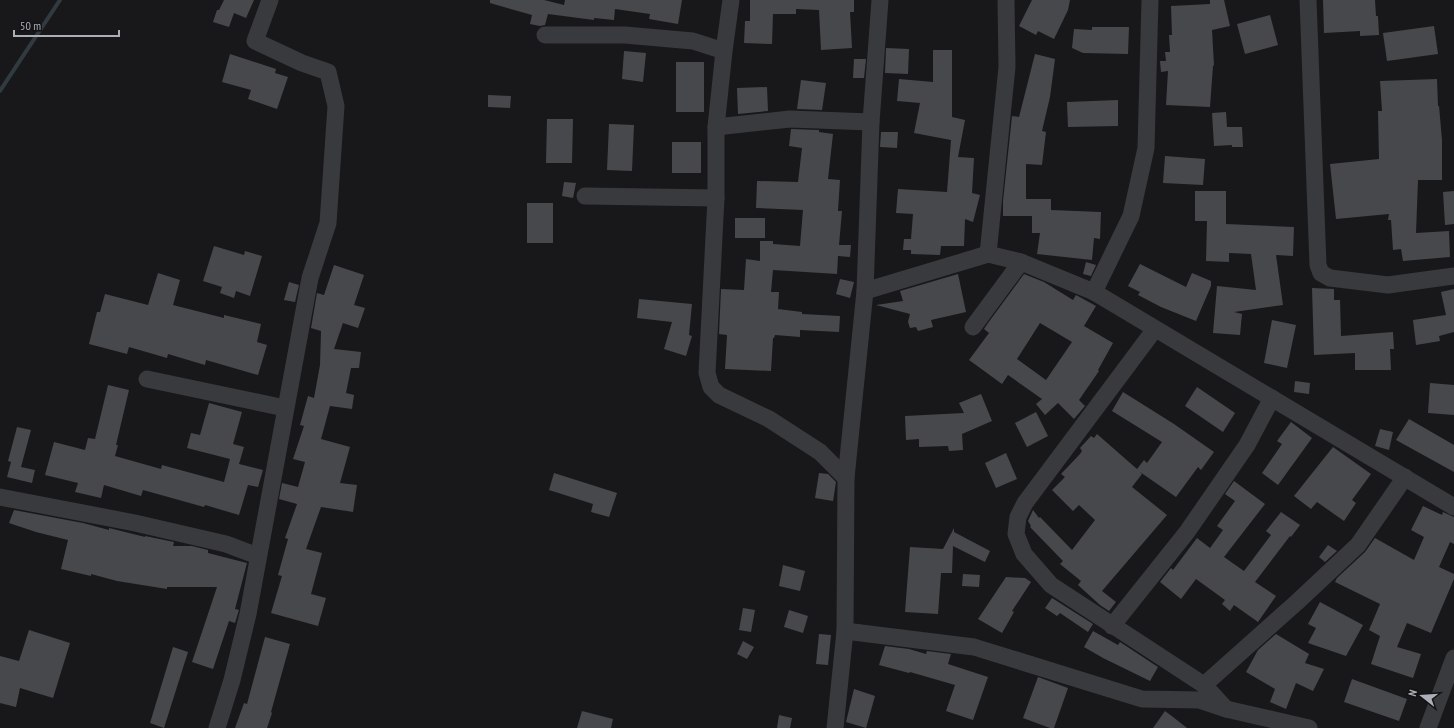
<svg xmlns="http://www.w3.org/2000/svg" width="1454" height="728" font-family="'PT Sans Narrow',sans-serif">
	<rect width="100%" height="100%" fill="#18181a"/>
	<g fill="none" stroke-linecap="round" stroke-linejoin="round">
		<path stroke="#323a41" stroke-width="4" d="M0 91 60 0"/>
	</g>
	<g fill="#47484c" fill-rule="evenodd">
		<path d="M224 0H254L246 18 234 13 229 27 213 22 217 10H219Z"/>
		<path d="M490 0H544L564 5 565 0H682L678 24 649 19 650 14 615 9 614 20 594 18V20L548 14 545 25 540 26 530 24 532 15 490 3Z"/>
		<path d="M750 0H854V12H850L852 48 821 50 819 10 796 9V14H773L772 44 744 43 745 21H750Z"/>
		<path d="M1032 0H1070L1068 10 1054 39 1038 31 1036 35 1019 26Z"/>
		<path d="M1210 0H1224L1230 26 1212 30 1214 65 1213 66 1210 107 1166 105 1168 71 1161 72 1160 61H1166L1165 52H1170L1169 35H1172L1171 6 1210 4Z"/>
		<path d="M1323 0H1375L1376 16H1378L1379 35 1360 36V31L1324 33Z"/>
		<path d="M1270 15 1278 45 1245 54 1237 24Z"/>
		<path d="M1434 26 1438 54 1387 61 1383 33Z"/>
		<path d="M1092 27H1129L1128 54 1083 53 1072 48 1074 29 1092 30Z"/>
		<path d="M886 48 909 49 908 74 885 73Z"/>
		<path d="M933 50H952V117L965 120 958 157 974 158 972 193 980 195 973 222 965 219 964 246H941L940 255 911 254V250H903L904 239H911L913 214 896 213 898 189 947 192 951 140 914 133 920 103 897 101 899 79 933 82Z"/>
		<path d="M624 51 646 53 643 82 622 79Z"/>
		<path d="M230 54 276 69 275 73 288 77 277 109 248 99 251 90 222 82Z"/>
		<path d="M1035 54 1055 59 1050 97 1042 131 1046 132 1042 165 1026 164V199H1051V210L1101 212 1100 239 1094 238 1092 260 1037 254 1040 233H1032V216H1003V201L1012 116 1019 117Z"/>
		<path d="M854 59H866L864 78H853Z"/>
		<rect x="676" y="62" width="28" height="50"/>
		<path d="M1437 79 1438 106H1439L1442 140V180H1418L1416 233 1449 231 1450 257 1403 261 1401 249 1393 250 1391 220H1388L1389 214 1336 219 1330 164 1379 159 1378 111H1382L1380 81Z"/>
		<path d="M801 80 826 83 822 110 797 109Z"/>
		<path d="M767 87 768 111 738 114 737 88Z"/>
		<path d="M488 95 511 96 510 108 488 107Z"/>
		<path d="M1118 100V126L1068 127 1067 102Z"/>
		<path d="M1226 112 1227 127H1242L1243 147H1232V145L1214 146 1212 113Z"/>
		<path d="M547 119H573L572 163H546Z"/>
		<path d="M609 124 634 125 632 171 607 170Z"/>
		<path d="M791 129 819 130V132L833 134 828 179 840 180 838 211H842L839 245H851L850 257 838 256 837 274 773 270 771 292H779L778 309 802 312V314L840 316 839 332 800 330V337L775 335 774 338H773L771 371 725 369 727 335 719 334 721 289 744 290 746 259 760 261V241H773V244L800 246 803 210 756 208 757 181 798 182 802 148 789 146Z"/>
		<path d="M881 132H898L897 148 880 147Z"/>
		<rect x="672" y="142" width="29" height="31"/>
		<path d="M1165 156 1205 159 1203 185 1163 183Z"/>
		<path d="M564 182 576 183 573 198 562 196Z"/>
		<path d="M1195 191H1226V224L1294 227 1293 256 1276 255 1283 305 1234 312 1242 314 1240 335 1213 333 1217 286 1256 290 1251 254 1229 253V262L1206 261 1207 221H1195Z"/>
		<path d="M1454 191V224L1445 225 1443 192Z"/>
		<rect x="527" y="203" width="26" height="40"/>
		<rect x="735" y="218" width="30" height="20"/>
		<path d="M214 246 244 255 245 251 262 256 250 296 236 291 234 298 220 293 222 287 203 281Z"/>
		<path d="M1086 262 1096 265 1091 276 1083 274Z"/>
		<path d="M1140 264 1186 287 1192 273 1211 281V286L1196 321 1161 307 1138 295 1140 292 1128 286Z"/>
		<path d="M334 265 364 275 354 305 365 308 358 328 343 323 334 349 361 352 359 368H351L346 393 354 395 352 409 330 406 321 439 350 447 340 483 357 485 353 512 321 507 306 549 322 553 311 594 326 598 318 626 271 613 282 576 278 575 288 539 285 538 297 504 279 499 282 483 298 487 305 462 293 459 304 426 300 425 308 396 314 398 320 365 321 331 311 328 317 293 324 295Z"/>
		<path d="M158 273 180 280 173 305 224 318V315L261 324 257 342 267 345 258 375 206 360 205 365 168 354 167 358 129 347 127 354 89 344 97 312H100L105 294 148 305Z"/>
		<path d="M958 274 966 312 931 320 933 327 918 331 916 327 910 328 908 322 910 314 876 305 903 301 900 291Z"/>
		<path d="M1024 274 1044 282 1073 300 1076 295 1096 306 1084 326 1113 343 1098 370 1099 371 1079 400 1085 406 1074 419 1058 403 1045 415 1036 404 1042 399 1008 375 1002 384 969 360 989 333 984 329 988 323ZM1040 323 1072 342 1046 380 1017 359Z"/>
		<path d="M840 279 854 282 850 298 836 294Z"/>
		<path d="M289 282 299 285 295 302 284 300Z"/>
		<path d="M1312 288 1334 289V300H1340L1341 336 1393 332 1394 349H1390L1391 370H1355V353L1314 355Z"/>
		<path d="M1454 289V332L1439 336 1440 341 1416 345 1413 320 1446 315 1441 292Z"/>
		<path d="M639 299 692 304 689 335 692 336 686 356 664 349 672 322 637 318Z"/>
		<path d="M1272 320 1296 325 1287 368 1264 363Z"/>
		<path d="M1295 381 1310 383 1309 394 1294 392Z"/>
		<path d="M1430 383 1454 385V415L1428 413Z"/>
		<path d="M108 385 129 390 116 445H118L115 456 161 469 162 465 224 482 230 459 187 448 191 433 200 435 209 403 242 412 233 444 244 447 239 464 263 470 258 487 248 485 239 515 205 505 204 507 143 490 141 496 104 485 101 498 75 492 78 483 45 475 54 442 85 450 88 438 95 439Z"/>
		<path d="M1197 387 1235 413 1223 432 1185 406Z"/>
		<path d="M1123 392 1174 424 1214 452 1201 470 1198 467 1176 497 1140 472 1142 474 1132 487 1167 515 1102 591 1116 602 1109 611 1100 605 1078 585 1081 581 1060 564 1063 561 1030 527 1031 526 1028 521 1033 510 1039 518 1040 517 1072 550 1095 520 1079 505 1073 511 1052 490 1065 477 1061 474 1080 454 1082 451 1080 448 1091 436 1094 438 1097 434 1137 469 1144 460 1147 463 1162 442 1112 411Z"/>
		<path d="M981 394 992 421 962 434 963 450 949 451 948 446 919 447V439L906 440 905 416 964 413 959 403Z"/>
		<path d="M1036 412 1048 436 1027 447 1015 423Z"/>
		<path d="M1409 419 1454 445V472L1396 440Z"/>
		<path d="M1291 422 1312 438 1278 485 1262 473 1282 444 1277 441Z"/>
		<path d="M17 427 31 430 21 467 35 470 32 483 7 477 11 462 8 461Z"/>
		<path d="M1380 429 1393 432 1389 450 1375 446Z"/>
		<path d="M1333 447 1371 474 1352 500 1356 503 1344 521 1317 502 1311 509 1294 496Z"/>
		<path d="M1006 453 1017 479 996 488 985 463Z"/>
		<path d="M554 473 617 493 609 517 591 512 593 504 549 490Z"/>
		<path d="M819 473 828 474 836 482 833 501 815 498Z"/>
		<path d="M1234 481 1265 504 1224 557 1244 571 1271 535 1266 531 1281 512 1300 525 1291 537 1290 536 1255 582 1276 596 1258 622 1234 605 1230 611 1222 604 1225 600 1196 579 1181 599 1160 582 1171 568 1173 570 1197 538 1210 548 1223 530 1217 526 1235 501 1225 494Z"/>
		<path d="M1423 506 1442 515 1443 512 1454 517V544L1450 542 1439 567 1454 574V579L1431 633 1407 623 1397 647 1421 654 1413 678 1371 664 1380 636 1369 630 1380 604 1335 582 1337 578 1365 552 1375 538 1414 560 1424 537 1411 530Z"/>
		<path d="M14 510 83 523 109 530V528L145 537V536L174 542 173 546H192L208 550V553L247 563 235 609 239 610 235 623 229 621 213 669 192 662 217 587H167V589L117 581 91 574V576L61 569 68 540 36 532 9 523Z"/>
		<path d="M954 528V532L990 551 985 562 953 546 952 573H941L938 614 905 612 910 547 943 549Z"/>
		<path d="M1328 545 1337 551 1325 562 1319 557Z"/>
		<path d="M783 565 805 571 800 591 779 586Z"/>
		<path d="M963 574 980 575 979 587 962 586Z"/>
		<path d="M1006 577 1025 578 1031 582 1012 611 1014 612 1002 633 978 619Z"/>
		<path d="M1052 598 1093 624 1088 632 1060 613 1057 616 1045 608Z"/>
		<path d="M1320 602 1363 625 1346 656 1308 643 1316 628 1308 624Z"/>
		<path d="M743 608 755 610 751 632 739 630Z"/>
		<path d="M789 610 808 616 803 633 784 627Z"/>
		<path d="M29 630 70 643 53 698 20 688 16 707 0 703V656L19 661Z"/>
		<path d="M1093 631 1118 645 1120 642 1158 667 1150 681 1103 658 1084 647Z"/>
		<path d="M819 634 831 635 828 665 816 664Z"/>
		<path d="M1276 634 1309 654 1305 663 1324 669 1313 691 1296 683 1286 709 1270 702 1275 689 1246 672 1258 650Z"/>
		<path d="M265 637 290 644 271 712 272 713 267 728H235L244 703 247 704Z"/>
		<path d="M743 641 754 647 747 659 737 654Z"/>
		<path d="M885 646 909 649 926 654 927 651 951 654 948 664 988 677 973 720 946 711 955 685 910 672 909 673 879 665Z"/>
		<path d="M173 647 188 652 164 728 150 723Z"/>
		<path d="M1038 677 1068 688 1054 728H1050L1023 718Z"/>
		<path d="M1352 679 1407 699 1399 721 1344 702Z"/>
		<path d="M854 689 875 696 866 728 846 722Z"/>
		<path d="M582 711 613 719 611 728H577Z"/>
		<path d="M1165 711 1173 717 1187 728H1153Z"/>
		<path d="M779 715 792 718 790 728H777Z"/>
	</g>
	<g fill="none" stroke-linecap="round" stroke-linejoin="round">
		<g stroke="#393a3e" stroke-width="17">
			<path d="M731 0 724 51 716 127V198L707 373 711 387 719 395 769 419 820 452 846 478"/>
			<path d="M1308 0 1318 265 1321 273 1330 278 1388 285 1454 276"/>
			<path d="M545 35H625L693 41 724 51"/>
			<path d="M716 127 790 119 871 122"/>
			<path d="M585 196 716 198"/>
			<path d="M988 254 1007 67 1006 0"/>
			<path d="M865 291 988 254 1021 262 1094 292 1454 507"/>
			<path d="M1094 292 1131 216 1146 148 1150 0"/>
			<path d="M973 327 1021 262"/>
			<path d="M1155 329 1025 503 1018 517 1016 534 1024 554 1051 585 1204 685 1226 709"/>
			<path d="M147 379 285 408"/>
			<path d="M0 497 135 523 226 544 258 556"/>
			<path d="M1112 626 1187 532 1247 445 1272 398"/>
			<path d="M845 631 974 647 1142 699 1199 700 1226 709 1309 728"/>
			<path d="M1204 685 1296 603 1358 545 1405 477"/>
			<path d="M217 728 232 680 248 614 310 278 328 223 336 106 328 72 302 63 255 41 270 0"/>
			<path d="M835 728 845 631 846 478 865 291 871 122 880 0"/>
			<path d="M1428 728 1454 658"/>
		</g>
	</g>
	<g transform="translate(1422 696) rotate(287)" stroke="#131315" stroke-width="3" paint-order="stroke">
	<path d="M0-3L7 15L0 10L-7 15Z" fill="#acafb8"/>
	<text y="-6" font-size="11" font-weight="bold" text-anchor="middle" fill="#acafb8">N</text>
	</g>
	<path d="M14 30v6h105v-6" fill="none" stroke="#acafb8" stroke-width="2"/>
	<text x="20" y="30" font-size="12" fill="#acafb8" stroke="#131315" stroke-width="3" paint-order="stroke">50 m</text>
</svg>
